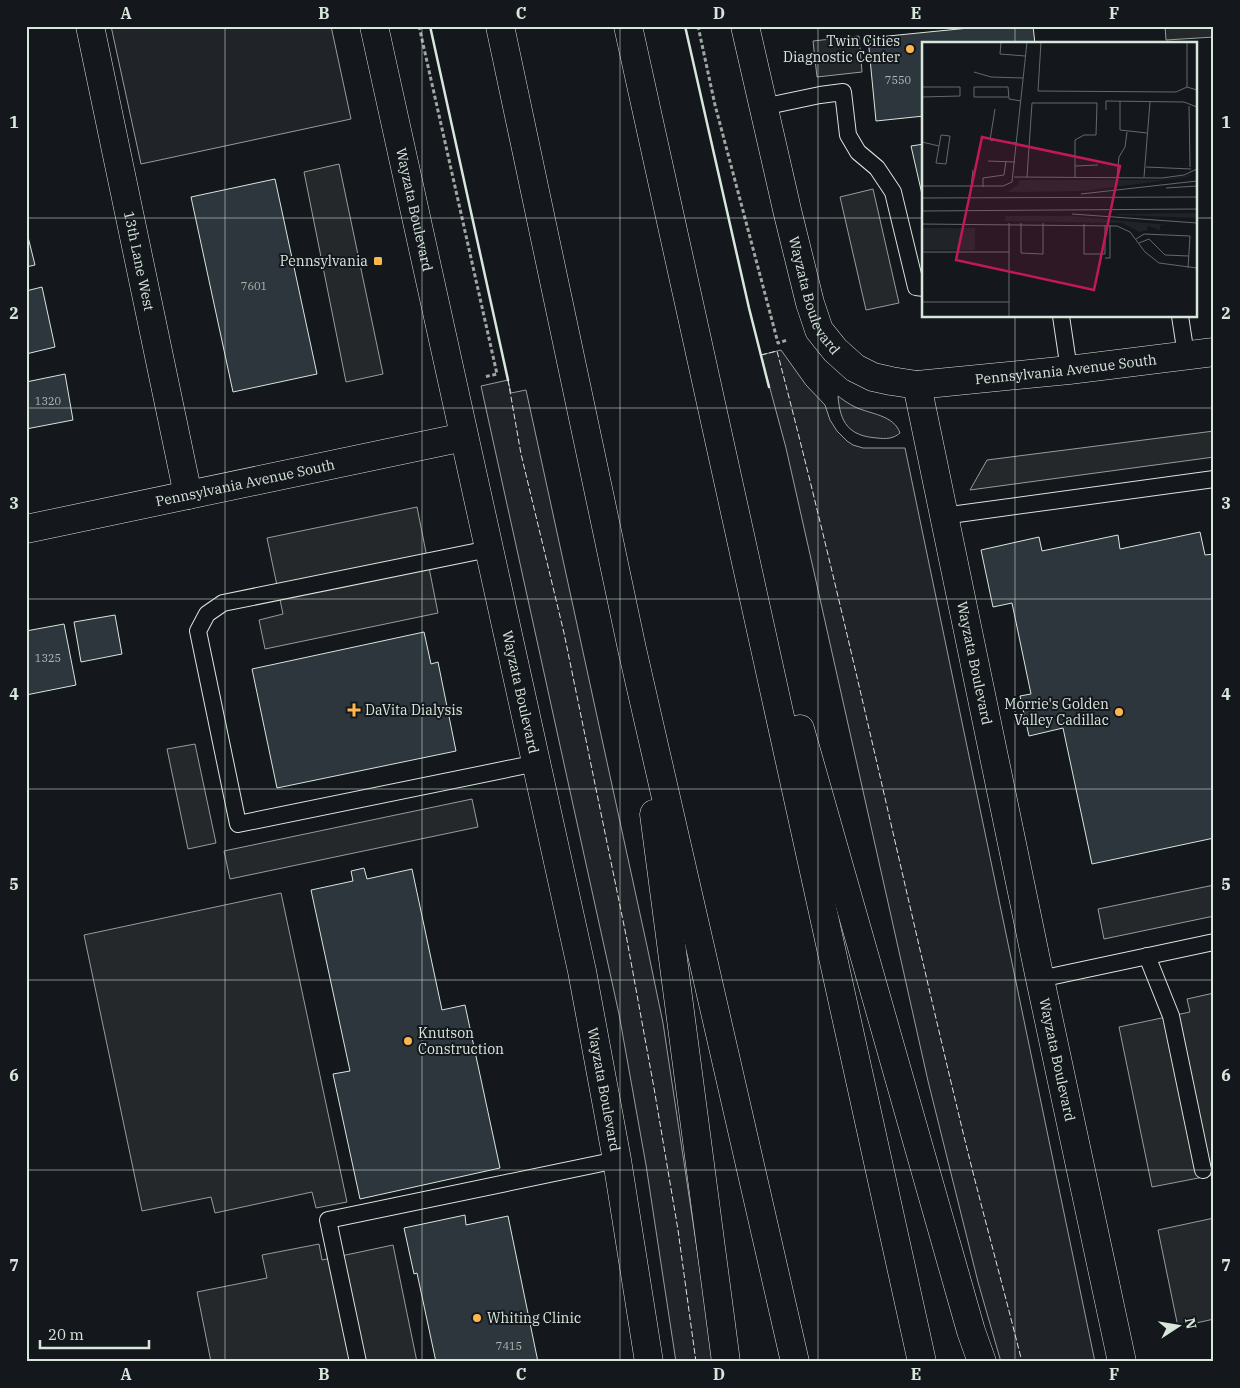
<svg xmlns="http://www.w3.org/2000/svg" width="1240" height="1388" font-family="'IBM Plex Serif',serif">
	<rect width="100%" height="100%" fill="#14181c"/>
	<g fill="#202428" stroke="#939e99">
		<path d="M111 26H331L351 119 141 164Z"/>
		<path d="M781 350 806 385 825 405 830 420 837 431 847 441 853 445 863 448H905L1095 1362H1001L978 1282 928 1081 816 581 786 448 761 355Z"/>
		<path d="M508 380 511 393 526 390 647 946 663 1023 714 1362H676L646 1165 619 1014 481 386Z"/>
		<path d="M838 396C843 400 849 404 855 407 870 414 894 415 900 433 893 439 886 439 877 438 849 436 840 423 838 396Z"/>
	</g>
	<g fill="#24282b" stroke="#939e99">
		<path d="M1165 26H1214V37L1166 40Z"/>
		<path d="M859 36 862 72 817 77 813 41Z"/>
		<path d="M339 164 383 374 346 382 304 172Z"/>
		<path d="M873 189 899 303 866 310 840 197Z"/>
		<path d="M1214 431V457L970 490 987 460Z"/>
		<path d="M417 507 438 613 265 649 259 620 283 614 267 538Z"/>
		<path d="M195 744 216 843 188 849 167 749Z"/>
		<path d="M472 799 478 827 230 879 224 851Z"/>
		<path d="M1214 885V916L1104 939 1098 909Z"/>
		<path d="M281 893 347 1202 316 1208 312 1192 215 1213 211 1197 142 1211 84 935Z"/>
		<path d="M1214 993V1175L1152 1187 1119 1027 1190 1012 1187 999Z"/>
		<path d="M1214 1218V1319L1178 1327 1158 1230Z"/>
		<path d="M319 1244 322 1260 393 1245 417 1362H211L197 1292 267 1278 262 1255Z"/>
	</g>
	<g fill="#2c363c" stroke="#d8e6dc">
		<path d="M989 26H1033L1035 44H924V116L876 121 868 38Z"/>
		<path d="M924 144V203L911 146Z"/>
		<path d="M275 179 317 374 233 392 191 197Z"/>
		<path d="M26 229 35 265 26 267Z"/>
		<path d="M42 287 55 347 26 354V291Z"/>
		<path d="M65 374 73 420 26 429V382Z"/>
		<path d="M1200 532 1205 555 1214 554V838L1092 864 1063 728 1029 736 1020 696 1031 694 1012 603 993 607 981 550 1039 537 1042 551 1118 535 1120 549Z"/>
		<path d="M115 615 122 654 81 662 74 622Z"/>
		<path d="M64 624 76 685 26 695V631Z"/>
		<path d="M424 632 431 664 438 662 456 751 277 788 252 669Z"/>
		<path d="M364 868 367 879 412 869 442 1010 465 1005 500 1168 360 1199 333 1074 350 1071 311 890 353 881 351 871Z"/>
		<path d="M465 1215 466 1225 508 1216 538 1362H436L417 1273 414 1274 404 1228Z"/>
	</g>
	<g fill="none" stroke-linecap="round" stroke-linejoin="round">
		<g stroke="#d8e6dc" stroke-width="18">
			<g id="service">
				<path d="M763 107 820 95 843 92 848 135 858 152 877 168 893 192 916 287 924 288"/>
				<path d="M1061 316 1069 370"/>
				<path d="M1180 316 1186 355"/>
				<path d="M943 516 1214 479"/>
				<path d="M489 549 223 603 207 614 198 631 238 824 537 763"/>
				<path d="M1147 956 1171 1016 1203 1170"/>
				<path d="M1040 979 1214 942"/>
				<path d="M358 1362 328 1220 617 1160"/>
			</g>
		</g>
		<g stroke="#d8e6dc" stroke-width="29">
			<g id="minor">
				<path id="s1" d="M90 26 188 495"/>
				<path id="s2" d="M917 385 1040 979 1122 1362"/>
				<path id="s3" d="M26 529 464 437"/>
			</g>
		</g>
		<g stroke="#d8e6dc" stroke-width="29">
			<g id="tertiary">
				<path id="s4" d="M374 26 582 971 617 1160 649 1362"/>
				<path id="s5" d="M745 26 788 214 810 303 819 330 835 350 855 368 873 377 891 381 917 385 1069 370 1214 352"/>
			</g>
		</g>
		<g stroke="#d8e6dc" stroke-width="29">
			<g id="motorway">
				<path d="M500 26 632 649 795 1362"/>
				<path d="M628 26 922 1362"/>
				<path d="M800 729 971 1331 982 1362"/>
				<path d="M654 814 726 1362"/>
			</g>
		</g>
		<g stroke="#9da8a2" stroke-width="3" stroke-dasharray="4 2.5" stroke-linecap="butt">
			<path d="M419 26 497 374 484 377"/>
			<path d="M698 26 715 105 778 343 787 340"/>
		</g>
		<use href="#service" stroke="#14181c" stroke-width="16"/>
		<use href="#minor" stroke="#14181c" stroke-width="28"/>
		<use href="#tertiary" stroke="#14181c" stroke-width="28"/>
		<use href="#motorway" stroke="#14181c" stroke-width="28"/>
		<g stroke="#d8e6dc" stroke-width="1" stroke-dasharray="6 2.5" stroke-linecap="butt">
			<path d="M761 355 777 351C844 607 899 866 961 1124 980 1203 1002 1282 1022 1362"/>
			<path d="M508 380 521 454 564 633 627 940 654 1088 678 1230 696 1362"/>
		</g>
		<g stroke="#d8e6dc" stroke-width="2.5">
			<path d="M430 26 508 380"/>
			<path d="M685 26 749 308 769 387"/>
		</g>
	</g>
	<path fill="none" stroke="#d8e6dc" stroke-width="1" stroke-opacity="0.55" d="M225 26V1362M422 26V1362M620 26V1362M818 26V1362M1015 26V44M26 218H924M1196 218H1214M1015 316V1362M26 408H1214M26 599H1214M26 789H1214M26 980H1214M26 1170H1214"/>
	<g fill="#ffb74d" stroke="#14181c" stroke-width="2">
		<circle cx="910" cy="49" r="5"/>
		<rect x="373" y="256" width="10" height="10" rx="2.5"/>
		<path d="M351.5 702.5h5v5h5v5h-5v5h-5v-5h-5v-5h5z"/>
		<circle cx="1119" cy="712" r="5"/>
		<circle cx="408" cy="1041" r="5"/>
		<circle cx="477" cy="1318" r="5"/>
	</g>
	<g text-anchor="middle" stroke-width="4" stroke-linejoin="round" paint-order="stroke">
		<g font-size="11" fill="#adbab4">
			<text x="898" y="84">7550</text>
			<text x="254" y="290">7601</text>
			<text x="48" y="405">1320</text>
			<text x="48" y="662">1325</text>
			<text x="509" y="1350">7415</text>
		</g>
		<g font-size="14" fill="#d8e6dc" stroke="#14181c" text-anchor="end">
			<text x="900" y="46">Twin Cities<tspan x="900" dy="16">Diagnostic Center</tspan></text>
			<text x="368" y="266">Pennsylvania</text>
			<text x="1109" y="709">Morrie's Golden<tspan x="1109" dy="16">Valley Cadillac</tspan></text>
			<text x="365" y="715" text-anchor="start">DaVita Dialysis</text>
			<text x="418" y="1038" text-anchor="start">Knutson<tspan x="418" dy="16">Construction</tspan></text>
			<text x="487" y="1323" text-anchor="start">Whiting Clinic</text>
		</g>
		<g font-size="14" fill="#d8e6dc" stroke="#14181c">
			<text dy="5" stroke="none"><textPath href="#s4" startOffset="188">Wayzata Boulevard</textPath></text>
			<text dy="5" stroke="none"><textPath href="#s1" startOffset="240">13th Lane West</textPath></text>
			<text dy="5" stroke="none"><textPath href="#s5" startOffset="279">Wayzata Boulevard</textPath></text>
			<text dy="5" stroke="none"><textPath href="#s5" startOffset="580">Pennsylvania Avenue South</textPath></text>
			<text dy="5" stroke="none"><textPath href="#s3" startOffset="224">Pennsylvania Avenue South</textPath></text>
			<text dy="5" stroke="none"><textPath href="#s2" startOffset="284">Wayzata Boulevard</textPath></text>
			<text dy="5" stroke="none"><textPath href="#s4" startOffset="682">Wayzata Boulevard</textPath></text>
			<text dy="5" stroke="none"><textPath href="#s2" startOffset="689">Wayzata Boulevard</textPath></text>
			<text dy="5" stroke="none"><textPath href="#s4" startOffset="1088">Wayzata Boulevard</textPath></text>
		</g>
	</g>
	<g transform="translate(922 42)">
		<rect width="275" height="275" fill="#14181c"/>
		<path d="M268 133 270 134 231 140 161 149 85 150 96 143 98 138H239ZM275 171V176L195 173V172ZM84 174H150L246 183H238V188L226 184 225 188 217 190 200 181 82 179ZM0 186H53V208H0Z" fill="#202428"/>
		<path fill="none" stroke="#626a69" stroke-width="1" d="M79 0 78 12 103 14M119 0 116 49 254 50 265 45M265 0V45L275 48M52 30 69 35 101 36M0 45H38V54L0 55M86 55H52V45H86L87 57 99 59M198 59V88L225 91M267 64 268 125M73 67 68 98 95 101M184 68V59L262 60 275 65M19 93 28 94 24 122 14 121ZM0 100 17 104M66 119 93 120M153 124 176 123M224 125 269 127M92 135 240 136 262 133 275 127M105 135 110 61H175L174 93H162L153 98V136M195 135 197 115 203 105 205 90M222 135 228 60M0 144H81L90 140 105 0M49 145 51 128M61 145V136L82 133 84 119M244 146 275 144M159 152 275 139M0 156 275 155M0 169 275 167M150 172 275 181M99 181V211L121 212V181M0 182 195 184 208 190 223 210 237 221 275 226M162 182V212H183V183M214 197 222 192 268 194M217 201 227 197 243 213 267 214M0 210H87M183 216H188V183M266 226 268 194M0 260H87M87 275V181"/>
		<path fill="#c2185b" fill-opacity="0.15" stroke="#c2185b" stroke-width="2.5" d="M60 95 198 124 172 248 34 218Z"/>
		<rect width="275" height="275" fill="none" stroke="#d8e6dc" stroke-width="2.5"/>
	</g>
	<rect width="1240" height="1388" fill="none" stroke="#14181c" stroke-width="55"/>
	<g transform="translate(1178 1326) rotate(78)" stroke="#14181c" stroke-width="4" paint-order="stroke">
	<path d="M0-4L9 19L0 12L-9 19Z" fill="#d8e6dc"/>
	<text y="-8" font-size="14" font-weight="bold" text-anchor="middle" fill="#d8e6dc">N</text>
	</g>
	<path d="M40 1340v8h109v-8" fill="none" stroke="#d8e6dc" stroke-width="2.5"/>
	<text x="48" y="1340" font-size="15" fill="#d8e6dc" stroke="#14181c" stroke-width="4" paint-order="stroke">20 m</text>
	<rect x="28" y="28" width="1184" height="1332" fill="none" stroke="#d8e6dc" stroke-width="2"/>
	<g font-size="16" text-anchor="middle" font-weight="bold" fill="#d8e6dc">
		<text x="126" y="19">A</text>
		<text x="324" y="19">B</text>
		<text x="521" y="19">C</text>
		<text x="719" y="19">D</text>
		<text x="916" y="19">E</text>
		<text x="1114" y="19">F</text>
		<text x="14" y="128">1</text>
		<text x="1226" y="128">1</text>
		<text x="14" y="319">2</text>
		<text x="1226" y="319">2</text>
		<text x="14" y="509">3</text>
		<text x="1226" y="509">3</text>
		<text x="14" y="700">4</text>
		<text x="1226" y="700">4</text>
		<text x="14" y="890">5</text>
		<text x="1226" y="890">5</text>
		<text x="14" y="1081">6</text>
		<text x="1226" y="1081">6</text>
		<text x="14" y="1271">7</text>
		<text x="1226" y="1271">7</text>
		<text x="126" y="1380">A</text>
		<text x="324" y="1380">B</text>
		<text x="521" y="1380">C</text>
		<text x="719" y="1380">D</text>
		<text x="916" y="1380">E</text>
		<text x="1114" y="1380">F</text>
	</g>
</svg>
